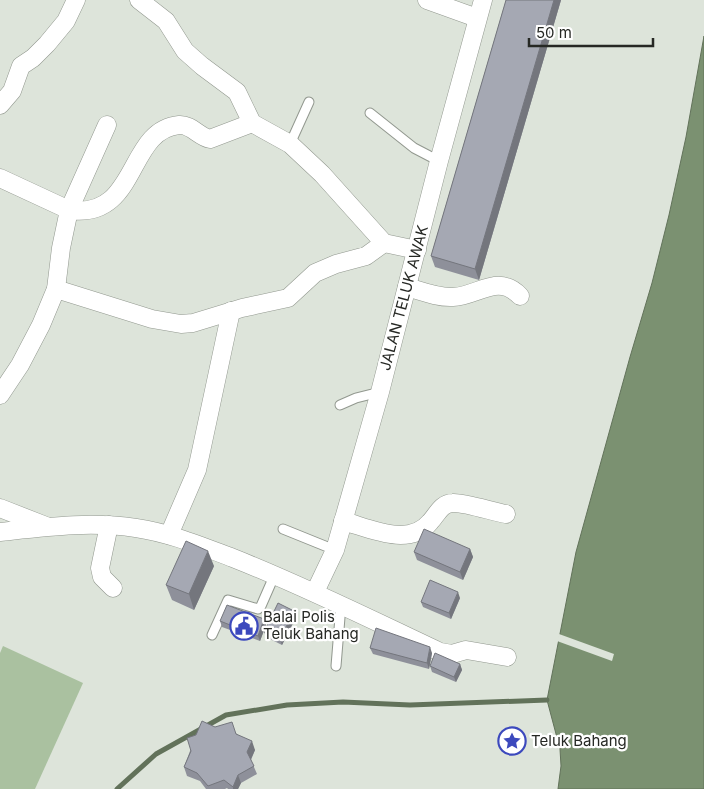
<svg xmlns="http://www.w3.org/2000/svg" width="704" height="789" font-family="Inter,sans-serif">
	<rect width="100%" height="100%" fill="#dde4da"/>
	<path fill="#aac1a0" d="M3 646 83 683 35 789H0V653Z"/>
	<path fill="#7b9171" stroke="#62725a" d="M704 36V789H558L561 766 560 749 547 700 576 552 630 357 652 283 669 215 686 137Z"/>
	<path fill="#dde4da" d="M559 634 614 654 612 661 557 641Z"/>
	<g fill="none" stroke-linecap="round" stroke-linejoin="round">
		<path stroke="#62725a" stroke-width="5" d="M117 789 156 754 226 715 287 705 343 702 410 705 547 700"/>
		<g stroke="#92988f" stroke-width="11">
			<g id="service">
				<path d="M370 113 414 148 439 161"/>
				<path d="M290 144 309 102"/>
				<path d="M340 405 356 398 380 392"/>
				<path d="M283 529 335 550"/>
				<path d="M212 635 228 600 258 609 261 606 275 574"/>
				<path d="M336 666 341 605"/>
			</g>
		</g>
		<g stroke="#92988f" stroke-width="19">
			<g id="minor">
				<path d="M139 0 166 21 185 51 202 66 237 92 252 123 290 144 322 174 384 243 417 250"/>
				<path d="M427 0 477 18"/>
				<path d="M0 105 12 91 21 66 33 58 47 44 66 21 76 0"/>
				<path d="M0 178 69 210C139 220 126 130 179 125 191 124 199 137 210 139L252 123"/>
				<path d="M407 287C421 291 438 298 453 297 478 296 498 273 520 296"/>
				<path d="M56 289 152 319 181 324 193 323 242 308 288 298 315 273 336 264 366 256 384 243"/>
				<path d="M0 395 20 365 41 325 56 289 61 248 69 210 107 125"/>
				<path d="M0 508 46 526"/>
				<path d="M343 521C369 528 409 548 430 522 437 515 441 503 453 503 463 502 494 512 506 514"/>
				<path d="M109 525 100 568 102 577 113 588"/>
				<path d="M0 532C46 527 90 521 136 528 170 533 201 546 233 558 304 586 372 620 440 652L452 654 466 650 507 657"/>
				<path d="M169 535 197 470 231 311"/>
				<path d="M315 592 335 550 380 392 439 161 483 0"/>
			</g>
		</g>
		<use href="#service" stroke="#fff" stroke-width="9"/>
		<use href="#minor" stroke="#fff" stroke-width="18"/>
	</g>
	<g fill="#8e909a">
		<path d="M506 0H561L479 280 435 267 431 256Z"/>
		<path d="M470 549 473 557 463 580 417 560 414 552Z"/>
		<path d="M214 566 194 610 172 600 166 585Z"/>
		<path d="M460 598 451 619 423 607 421 602Z"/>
		<path d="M294 611 296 617 282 645 266 637 264 632Z"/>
		<path d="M264 619 266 625 260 641 222 627 220 621Z"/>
		<path d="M370 648 432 653 429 669 373 654Z"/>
		<path d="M460 664 462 670 456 682 432 672 430 666Z"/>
		<path d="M215 727 237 734 255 750 251 760 257 774 241 783 238 789H228L227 788 225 789H206L200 781 187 776 184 767 196 735Z"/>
	</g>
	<g fill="#74767d">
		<path d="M554 0H561L479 280 475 269Z"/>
		<path d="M470 549 473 557 463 580 460 572Z"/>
		<path d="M208 551 214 566 194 610 189 594Z"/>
		<path d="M458 592 460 598 451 619 449 613Z"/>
		<path d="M294 611 296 617 282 645 280 639Z"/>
		<path d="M264 619 266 625 260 641 258 636Z"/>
		<path d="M430 647 432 653 429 669 427 663Z"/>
		<path d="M460 664 462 670 456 682 454 677Z"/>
		<path d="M252 741 255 750 250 761 247 752Z"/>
		<path d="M238 775 241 783 238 789H233V787Z"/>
	</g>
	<g fill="#a5a8b3" stroke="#74767d">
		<path d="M506 0H554L475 269 431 256Z"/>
		<path d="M424 529 470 549 460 572 414 552Z"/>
		<path d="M186 541 208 551 189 594 166 585Z"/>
		<path d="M430 580 458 592 449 613 421 602Z"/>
		<path d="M278 603 294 611 280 639 264 632Z"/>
		<path d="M227 605 264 619 258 636 220 621Z"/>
		<path d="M376 628 430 647 427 663 370 648Z"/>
		<path d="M435 653 460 664 454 677 430 666Z"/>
		<path d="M202 721 215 727 232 722 236 734 252 741 247 752 254 766 238 775 233 787 224 780 208 786 197 773 184 767 191 751 187 738 196 735Z"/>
	</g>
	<defs>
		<g id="civic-ring" transform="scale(1.4375)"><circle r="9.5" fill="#fff" stroke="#3c49bd" stroke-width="1.5"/><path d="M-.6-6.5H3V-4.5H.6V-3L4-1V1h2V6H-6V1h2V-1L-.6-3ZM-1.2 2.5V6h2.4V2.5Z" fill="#3c49bd"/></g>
		<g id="sight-ring" transform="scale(1.4375)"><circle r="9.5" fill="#fff" stroke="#3c49bd" stroke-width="1.5"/><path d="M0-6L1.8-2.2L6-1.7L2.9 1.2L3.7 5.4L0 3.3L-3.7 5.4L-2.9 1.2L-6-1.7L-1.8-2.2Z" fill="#3c49bd"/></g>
	</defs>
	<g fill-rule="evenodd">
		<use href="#civic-ring" x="244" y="626"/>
		<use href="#sight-ring" x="512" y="741"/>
	</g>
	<g text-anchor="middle" stroke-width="4.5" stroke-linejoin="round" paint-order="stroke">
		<g font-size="15" fill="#262824" stroke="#fff">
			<text transform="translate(404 298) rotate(-75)" y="5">JALAN TELUK AWAK</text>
		</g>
		<g font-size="15" fill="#262824" stroke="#fff" text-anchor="start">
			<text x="263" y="622">Balai Polis<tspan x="263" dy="17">Teluk Bahang</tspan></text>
			<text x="531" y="746">Teluk Bahang</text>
		</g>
	</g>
	<path d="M529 38v8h124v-8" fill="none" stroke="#262824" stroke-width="2.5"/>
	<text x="536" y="38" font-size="15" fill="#262824" stroke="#ffffff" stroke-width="4" paint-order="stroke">50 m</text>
</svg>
